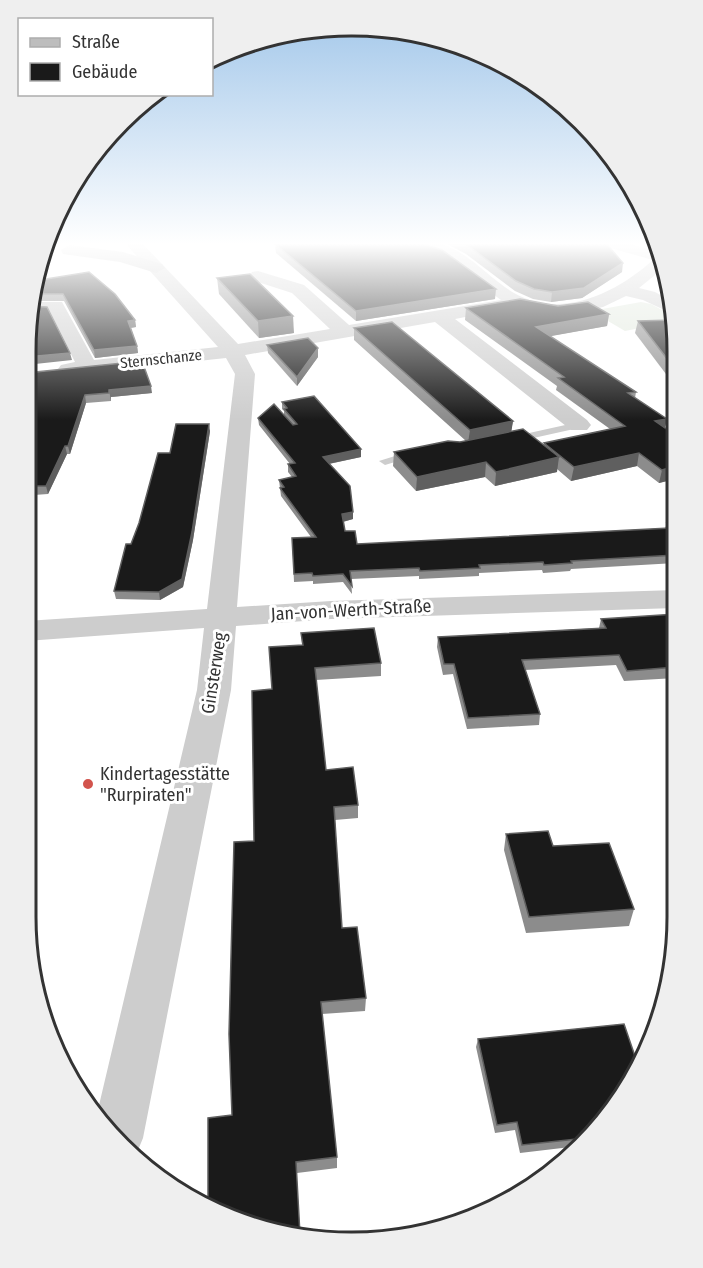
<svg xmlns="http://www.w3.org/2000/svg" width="703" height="1268" font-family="'Fira Sans Condensed',sans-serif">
	<rect width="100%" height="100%" fill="#fff"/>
	<path fill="#e1e8dd" d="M641 302 651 304 675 317V321L625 331 591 311Z"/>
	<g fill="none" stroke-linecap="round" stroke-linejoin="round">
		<g fill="#cdcdcd" fill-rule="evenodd">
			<path d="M579 422 583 423V427L511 443 505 440 511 437Z"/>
			<path d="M411 451 415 452V456L385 465 379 461Z"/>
		</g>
		<path fill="#cdcdcd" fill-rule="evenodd" d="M124 242H141L238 344 330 329 292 293 252 280 249 276 252 272 258 271 304 285 349 325 501 300 443 257 406 245 404 242C413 242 423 241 432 242 464 246 488 278 514 293 562 320 616 293 653 260L600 245 598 242H624L662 253 665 267 639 288 655 292 673 302 675 315 643 300 626 296 603 307 577 313H537L516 307 455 319 587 420 591 425 587 430H571L435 322 245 355 255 374 237 607 331 601 676 590V608L331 619 236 626 231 690 143 1138 136 1155 96 1118 197 690 204 628 26 641V621L207 609 235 374 226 358 68 375 61 373 58 369 61 365 75 362 50 312H29L31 302H62L94 360 218 347Z"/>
		<path fill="#bdbdbd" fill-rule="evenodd" d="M69 245 123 252 162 264 165 268 156 273 120 262 63 254 61 250Z"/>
	</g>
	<g fill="#8c8c8c">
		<path d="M438 242H605L622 272 582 298 551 302 533 299 515 291 466 254 445 243Z"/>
		<path d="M275 244 495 299 356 321 276 253Z"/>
		<path d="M217 278 294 333 259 338 219 294Z"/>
		<path d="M34 281 135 320 136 327 131 328 137 346 138 353 95 358 64 301H31Z"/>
		<path d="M466 308 609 314 607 326 550 336 636 392 635 398 667 419 665 428 675 435V479L659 483 637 466 571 481 557 469V472L495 486 485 477 416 491 393 466 394 452 466 441 354 340V328L513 421 511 431 544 445V443L610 429 556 390 557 386 465 320Z"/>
		<path d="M638 321H675V386L635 333Z"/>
		<path d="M267 345 318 348V357L297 386 268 353Z"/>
		<path d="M26 373 152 393 111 397V401L86 403 70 454H67L48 494 34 495 30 502H26Z"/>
		<path d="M282 402 361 457 329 464 353 519 343 522 345 531 357 544 665 529 667 523H675L676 563 571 569 570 571 543 573 542 570 479 573V576L419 579V576L351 579 352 594 343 582 313 584V581L294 582 292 538 311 537 281 496 279 480 292 477 288 472V464H290L259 425 258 418 284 415V411L282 409Z"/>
		<path d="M210 431 193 540 183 587 160 600 116 599 114 591 131 544 170 453Z"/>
		<path d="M676 614V678L624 681 616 665 525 670 540 714 539 725 467 729 453 674 443 675 437 647 438 637 599 628 601 619Z"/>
		<path d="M301 633 381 663V676L316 680 326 770 358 805V818L335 820 342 928 366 998 365 1011 322 1014 337 1157V1168L297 1173 232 1115 254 841 272 689 302 645Z"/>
		<path d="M506 834 634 909 629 926 526 933 504 850Z"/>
		<path d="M478 1039 634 1079 579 1146 520 1153 515 1130 495 1133 476 1047Z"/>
	</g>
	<g fill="#5f5f5f">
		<path d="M623 263 622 272 582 298 551 302 552 292Z"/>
		<path d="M496 289 495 299 356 321V311Z"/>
		<path d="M609 314 607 326 535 339 536 327Z"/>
		<path d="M293 316 294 333 259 338 258 321Z"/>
		<path d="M135 320 136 327 129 328 128 321Z"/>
		<path d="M137 346 138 353 95 358 94 350Z"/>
		<path d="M318 348V357L297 386V377Z"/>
		<path d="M70 353 72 360 26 365V357Z"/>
		<path d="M151 386 152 393 111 397V401L109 390Z"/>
		<path d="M85 395 86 403 70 454 68 446Z"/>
		<path d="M667 419 664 432 655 421Z"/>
		<path d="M513 421 511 434 468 443 470 430Z"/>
		<path d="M209 424 210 431 193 540 183 587 160 600 159 592Z"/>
		<path d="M65 446 67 454 48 494 46 486Z"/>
		<path d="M361 449V457L323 465V457Z"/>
		<path d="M639 453 637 466 571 481 574 467Z"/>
		<path d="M559 457 557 472 495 486 496 472Z"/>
		<path d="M486 462 485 477 416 491 417 477Z"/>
		<path d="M675 466V479L659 483 662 470Z"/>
		<path d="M32 486 34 495 30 502 28 494Z"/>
		<path d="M353 512V519L342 522V514Z"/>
	</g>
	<g fill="#1a1a1a" stroke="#5f5f5f" stroke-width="1.5">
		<path d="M287 242H418L442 250 496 289 356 311 275 244Z"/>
		<path d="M461 242H605L623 263 584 288 552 292 534 289 516 281 467 245Z"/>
		<path d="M89 272 115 294 135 320 128 321 137 346 94 350 63 294H32L34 281Z"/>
		<path d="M250 274 293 316 258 321 217 278Z"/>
		<path d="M520 299 558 306 588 302 609 314 536 327 636 392 628 393 667 419 655 421 675 435V466L662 470 639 453 574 467 544 443 625 426 558 378 564 377 466 308Z"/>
		<path d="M30 306 47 307 70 353 26 357V331Z"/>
		<path d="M674 320 675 321V369L638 321Z"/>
		<path d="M392 322 513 421 470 430 354 328Z"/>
		<path d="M308 338 318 348 297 377 267 345Z"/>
		<path d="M142 361 151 386 109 390V393L85 395 68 446H65L46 486H32L28 494H26V409L29 404 26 405V373Z"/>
		<path d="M314 396 361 449 323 457 350 486 353 512 342 514 345 531H355L357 544 670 528 667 523H675L676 555 571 561 572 563 544 565 543 562 479 565 480 568 420 571 419 568 350 571 352 586 343 574 313 576 312 573 294 574 292 538 316 537 280 488 284 487 279 480 296 476 288 464 295 463 258 418 274 404 293 425 297 424 284 409 287 408 282 402Z"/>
		<path d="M176 424H209L192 532 182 579 159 592 114 591 126 544H131L139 523 158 453H170Z"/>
		<path d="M523 429 559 457 496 472 486 462 417 477 394 452 448 441 460 442Z"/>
		<path d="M676 614V667L627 671 619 655 522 660 540 714 468 718 454 664H444L438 637 606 628 601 619Z"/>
		<path d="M374 628 381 663 315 668 326 770 353 767 358 805 334 807 342 928 357 927 366 998 321 1002 337 1157 296 1162 300 1235 267 1231 208 1205V1118L232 1115 229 1034 234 842 254 841 252 691 272 689 269 647 303 645 301 633Z"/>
		<path d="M548 831 553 846 609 843 634 909 529 917 506 834Z"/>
		<path d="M624 1024 639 1068 634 1079 586 1138 522 1145 517 1122 497 1125 478 1039Z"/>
	</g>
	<linearGradient id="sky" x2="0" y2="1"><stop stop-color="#9fc5e9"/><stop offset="0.58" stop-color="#fff"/><stop offset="1" stop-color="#fff" stop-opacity="0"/></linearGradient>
	<rect width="703" height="420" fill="url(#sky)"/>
	<circle fill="#d2534c" stroke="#fff" stroke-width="2" cx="88" cy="784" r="6"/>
	<g text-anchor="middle" stroke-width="6" stroke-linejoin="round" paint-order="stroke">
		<g font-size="15" fill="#333" stroke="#fff">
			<text transform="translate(161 359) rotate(-6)" y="5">Sternschanze</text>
		</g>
		<g font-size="18" fill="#333" stroke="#fff">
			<text transform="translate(351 610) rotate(-3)" y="6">Jan-von-Werth-Straße</text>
			<text transform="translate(214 673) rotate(-81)" y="6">Ginsterweg</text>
		</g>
		<g font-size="18" fill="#333" stroke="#fff" text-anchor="start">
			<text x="100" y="780">Kindertagesstätte<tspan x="100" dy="21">"Rurpiraten"</tspan></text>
		</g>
	</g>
	<path d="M0 0H703V1268H0ZM351 36H352A315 315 0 0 1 667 351V917A315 315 0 0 1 352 1232H351A315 315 0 0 1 36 917V351A315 315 0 0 1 351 36Z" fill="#efefef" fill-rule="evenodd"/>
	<path fill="none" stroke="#333" stroke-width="3" d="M351 36H352A315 315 0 0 1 667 351V917A315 315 0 0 1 352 1232H351A315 315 0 0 1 36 917V351A315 315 0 0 1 351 36Z"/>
	<rect x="18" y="18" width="195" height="78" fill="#ffffff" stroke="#adadad" stroke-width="1.5"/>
	<rect x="30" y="38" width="30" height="9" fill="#bdbdbd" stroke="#adadad" stroke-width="1.5"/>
	<text x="72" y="48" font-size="18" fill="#333333">Straße</text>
	<rect x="30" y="63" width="30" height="18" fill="#1a1a1a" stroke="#adadad" stroke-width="1.5"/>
	<text x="72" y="78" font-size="18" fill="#333333">Gebäude</text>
</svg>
